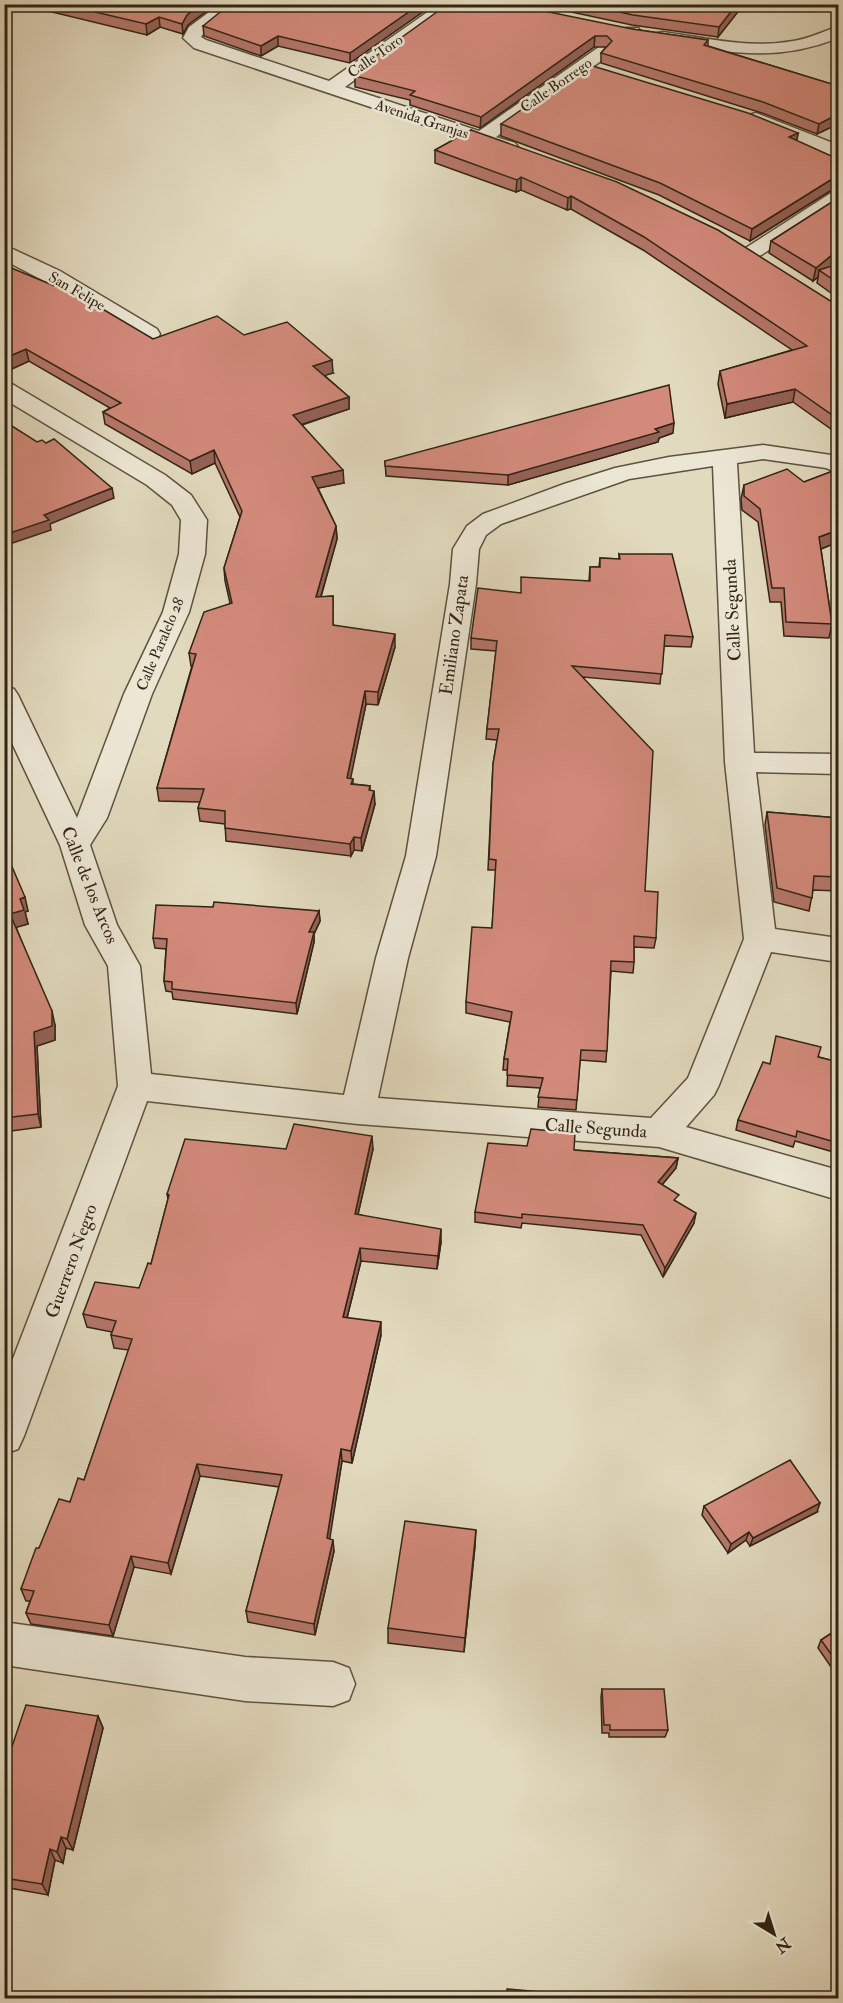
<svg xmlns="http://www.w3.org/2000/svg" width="843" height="2003" font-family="'IM FELL Double Pica',serif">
	<rect width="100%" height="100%" fill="#e2dabe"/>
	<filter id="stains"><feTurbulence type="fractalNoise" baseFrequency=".00333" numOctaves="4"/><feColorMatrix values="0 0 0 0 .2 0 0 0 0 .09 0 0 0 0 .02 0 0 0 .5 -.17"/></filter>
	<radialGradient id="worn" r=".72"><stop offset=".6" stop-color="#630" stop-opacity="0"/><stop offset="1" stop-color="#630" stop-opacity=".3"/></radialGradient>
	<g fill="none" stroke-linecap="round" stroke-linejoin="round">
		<g stroke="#5d523f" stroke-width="3">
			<g id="minor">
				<path d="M220 4H240L203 34 201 37 206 40 329 81 439 4H459L345 87 479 131 626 28H638L641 32 496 137 515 143 518 147 515 151 508 153 194 48 183 38 189 27Z"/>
				<path d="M838 27V38C775 63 727 52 663 42L657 41 654 37 657 33 663 32C706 38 750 49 793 41 809 39 823 31 838 27Z"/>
				<path d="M756 113 838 145V158L749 123 747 119 749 115Z"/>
				<path d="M838 191V206L758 257 751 259 744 257 741 253 744 249 831 193Z"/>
				<path d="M4 245 60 271 157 329 160 334 157 339 149 341 141 339 44 281 4 260Z"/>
				<path d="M4 382 12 384 165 475 191 495 207 520 205 554 189 612 152 694 107 818 90 845 117 925 140 966 151 1074 344 1095 376 958 406 856 450 584 453 549 467 526 483 514 564 484 615 468 669 457 763 445 838 456V473L826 468 763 459 737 463 754 753 838 754V774L756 772 775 929 838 938V962L771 952 719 1085 714 1095 686 1127 838 1170V1200L659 1147 358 1124 147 1101 24 1436 18 1449 4 1454V1382L118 1086 108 966 85 925 60 845 4 726V686L14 689 18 695 77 818 124 694 163 612 179 554 181 520 172 505 147 485 4 399ZM713 466 725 762 744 939 688 1078 651 1118 378 1098 408 958 436 856 476 584 479 549 486 535 501 524 629 479Z"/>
				<path d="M4 1622 245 1657 333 1662 349 1668 355 1684 349 1700 333 1706 245 1701 4 1665Z"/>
			</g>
		</g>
		<use href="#minor" fill="#ece7d5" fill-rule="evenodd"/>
	</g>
	<g fill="#b5776a" stroke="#312415" stroke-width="1.5">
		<path d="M19 4H216L188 25 183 34 160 27 147 35Z"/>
		<path d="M434 4 350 63 278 46 261 56 204 36 203 26Z"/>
		<path d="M534 4H744L718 37 632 25Z"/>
		<path d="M632 29 708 40V46L838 86V85V124L817 134 762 113 601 63V53L606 47H594L480 128 410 105V100L355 87V76L373 63V58Z"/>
		<path d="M501 124 798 133 797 141 830 191 750 241 659 195 501 136Z"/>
		<path d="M471 130 832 302H838V434L793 402 725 418 718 384 720 371 792 350 643 250 571 209 567 210 521 190 516 192 435 163V150Z"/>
		<path d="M838 198V261L833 266 838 264V298L817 283 818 277 813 281 769 253 771 241Z"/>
		<path d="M4 265 153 339 244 335 333 373 324 375 349 397V409L302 425 344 483 318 488 336 526 337 539 321 597 333 596V625L395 647 378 705 366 704 350 778 353 779V784L370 786V790L375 804 362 851 354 850 351 856 226 841 225 824 200 821 198 808 200 802 159 801 157 788 192 666H191L189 653 230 603 225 581 224 568 240 517 215 463 192 474 105 424 103 412 110 408 29 361 12 369 4 364Z"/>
		<path d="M673 433 659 438 658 442 508 485 386 476 385 461Z"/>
		<path d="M838 469V542L821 549 832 624 829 638 784 636 781 602H770L758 522 742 510 741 499 744 485 804 482Z"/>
		<path d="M619 554 693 637 691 647 664 646 660 684 583 677 645 891 656 938 654 948 634 947V962L633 973 611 971 606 1062 580 1060 576 1110 538 1107 540 1088 507 1086 508 1070H503L504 1059 510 1022 466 1013V1002L492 928 496 870H488L493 764 497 740 486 739 487 729 496 651 471 649V638L521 593 589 581 590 567H599L600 558 619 559Z"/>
		<path d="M767 812 838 818V891L813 890 809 911 774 902 765 825Z"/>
		<path d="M4 848 28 911 25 912 28 924 16 927 55 1025V1040L37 1046 41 1127 4 1132Z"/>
		<path d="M213 907 319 911 320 921 314 934V942L297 1014 173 999 172 992 166 991 164 981 166 949 155 948 153 938Z"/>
		<path d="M819 1057 838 1062V1149L837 1153 795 1141 793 1147 736 1130 738 1120 770 1064Z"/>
		<path d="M286 1149H373L358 1214 441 1242 437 1269 361 1261 347 1318 381 1335 352 1463 342 1461 329 1539 334 1551 315 1635 248 1622 246 1611 279 1487 200 1476 171 1574 134 1567 113 1636 31 1624 26 1613 30 1601H26L21 1589 39 1548 84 1480 129 1350 114 1348 111 1335 112 1332 87 1327 83 1314 139 1288 151 1264 168 1199 167 1194Z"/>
		<path d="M574 1150 678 1158 676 1168 662 1185 694 1223 663 1277 641 1235 522 1223 521 1228 475 1222V1212Z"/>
		<path d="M704 1506 817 1512 750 1546 746 1540 728 1553 702 1515Z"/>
		<path d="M475 1546 464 1652 388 1643V1628Z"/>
		<path d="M838 1629V1677L818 1648 821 1640Z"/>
		<path d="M602 1689 668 1730 665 1737H609V1733H602L601 1697Z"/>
		<path d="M98 1716 103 1728 73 1850 66 1848 63 1863 55 1860 48 1895 4 1887V1770Z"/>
	</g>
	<g fill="#946156" stroke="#312415" stroke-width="1.5">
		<path d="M201 4H216L188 25 183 34 182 24 187 15Z"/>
		<path d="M420 4H434L350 63V53Z"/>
		<path d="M737 4H744L718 37 719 27Z"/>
		<path d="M159 17 160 27 147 35 146 24Z"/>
		<path d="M278 36V46L261 56V46Z"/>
		<path d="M595 36 594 47 480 128 481 117Z"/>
		<path d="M838 114V124L817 134 819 124Z"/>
		<path d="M798 133 796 144 789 137Z"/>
		<path d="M521 177V190L516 192 517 180Z"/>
		<path d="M838 178V189L830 191 750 241 752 229 832 179Z"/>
		<path d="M571 196V209L567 210 568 198Z"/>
		<path d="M838 250V261L824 273 819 270 818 277 813 281 816 268Z"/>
		<path d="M26 349 29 361 12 369 10 356Z"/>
		<path d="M332 360 333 373 314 379 313 366Z"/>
		<path d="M795 389 793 402 725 418 727 404Z"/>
		<path d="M349 397V409L294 427 293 415Z"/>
		<path d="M674 423 673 433 659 438 658 442 508 485V475Z"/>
		<path d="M214 450 215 463 192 474 190 461Z"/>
		<path d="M343 470 344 483 313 489 312 477Z"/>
		<path d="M112 488 114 498 50 524 51 530 4 546V535L44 515Z"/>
		<path d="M336 526 337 539 317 610 316 597Z"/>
		<path d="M838 530V542L816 551 819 537Z"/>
		<path d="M395 634V647L378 705V692Z"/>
		<path d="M365 691 366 704 348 791 347 778Z"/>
		<path d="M374 791 375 804 362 851 361 838Z"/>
		<path d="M354 837V850L351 856 350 844Z"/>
		<path d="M25 897 28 911 25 912 28 924 14 928 10 914 20 899Z"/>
		<path d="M319 911 320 921 314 934V942L297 1014 296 1003 309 932Z"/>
		<path d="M52 1011 55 1025V1040L37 1046 41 1127 38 1114 34 1032Z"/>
		<path d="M372 1136 373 1149 355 1227V1214Z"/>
		<path d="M678 1158 676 1168 656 1192 658 1182Z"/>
		<path d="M696 1213 694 1223 663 1277 665 1268Z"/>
		<path d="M441 1229V1242L437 1269 438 1256Z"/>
		<path d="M360 1248 361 1261 344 1330 343 1317Z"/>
		<path d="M381 1322V1335L352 1463 351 1451Z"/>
		<path d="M341 1449 342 1461 328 1550 327 1538Z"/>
		<path d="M197 1464 200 1476 171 1574 168 1563Z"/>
		<path d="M820 1503 817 1512 750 1546 753 1538Z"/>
		<path d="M476 1530 475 1546 464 1652 465 1638Z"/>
		<path d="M749 1532 746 1540 728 1553 731 1544Z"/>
		<path d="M333 1540 334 1551 315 1635 314 1624Z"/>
		<path d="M131 1556 134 1567 113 1636 109 1625Z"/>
		<path d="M98 1716 103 1728 73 1850 67 1839Z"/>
		<path d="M61 1837 66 1848 63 1863 57 1852Z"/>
		<path d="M50 1849 55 1860 48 1895 42 1884Z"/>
	</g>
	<g fill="#d38a7b" stroke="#312415" stroke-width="1.5">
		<path d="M61 4H201L187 15 182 24 159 17 146 24Z"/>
		<path d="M230 4H420L350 53 278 36 261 46 203 26Z"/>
		<path d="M448 4H510L632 29 708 40 704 45 838 86V85V114L819 124 763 102 601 53 612 41 607 36H595L481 117 410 95 415 91 355 76 378 60 373 58Z"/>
		<path d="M584 4H737L719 27 633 15Z"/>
		<path d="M586 64 748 113 798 133 789 137 838 159V178L832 179 752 229 660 183 501 124Z"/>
		<path d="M471 130 617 182 718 230 832 302H838V419L795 389 727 404 720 371 807 346 644 237 571 196 568 198 521 177 517 180 435 150Z"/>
		<path d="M838 198V250L816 268 771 241Z"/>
		<path d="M838 264V283L819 270Z"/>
		<path d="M4 265 84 298 153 339 217 316 244 335 287 322 332 360 313 366 349 397 293 415 343 470 312 477 336 526 316 597 333 596V625L395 634 378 692 365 691 347 778 353 779 351 784 370 786 369 790 374 791 361 838 354 837 350 844 225 828V811L198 808 204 789 157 788 196 654 189 653 204 612 232 603 224 568 242 511 214 450 190 461 103 412 121 403 26 349 10 356 4 353Z"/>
		<path d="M669 385 674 423 655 429 659 432 508 475 385 466V461Z"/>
		<path d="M4 421 37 442 42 440 46 443 54 439 112 488 44 515 49 520 4 535Z"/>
		<path d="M787 469 804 482 838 469V530L819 537 832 624 786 622 784 588H772L760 509 744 496V485Z"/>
		<path d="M619 554H672L693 637 665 635 662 674 572 666 653 751 645 891 658 892 656 938 634 936V962L611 961 607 1051 581 1050 577 1100 538 1097 543 1078 507 1075 508 1059H504L512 1012 466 1002 472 927 492 928 496 860 489 859 493 764 499 729H487L497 641 471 638 478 588 521 593V577L590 581V567H600V558L620 559Z"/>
		<path d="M767 812 838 818V877L814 876 812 898 777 888Z"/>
		<path d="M4 848 25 897 20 899 24 910 10 914 52 1011V1026L34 1032 38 1114 4 1118Z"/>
		<path d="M214 902 319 911 309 932H314L296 1003 172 989V982L164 981 167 939 153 938 156 905 213 907Z"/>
		<path d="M776 1036 821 1047 818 1057 838 1062V1143L797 1131 796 1137 738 1120 763 1062 770 1064Z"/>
		<path d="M294 1124 372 1136 355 1214 441 1229 438 1256 360 1248 343 1317 381 1322 351 1451 341 1449 327 1538 333 1540 314 1624 246 1611 282 1475 197 1464 168 1563 131 1556 109 1625 26 1613 34 1591 21 1589 36 1548H39L59 1499 70 1502 78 1478 84 1480 132 1339 111 1335 116 1321 83 1314 95 1282 139 1288 148 1263 151 1264 169 1195 167 1194 185 1139 286 1149Z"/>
		<path d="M531 1129 575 1133 574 1150 678 1158 658 1182 679 1195 674 1200 696 1213 665 1268 643 1225 522 1214V1218L475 1212 488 1143 527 1146Z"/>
		<path d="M790 1460 820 1503 753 1538 749 1532 731 1544 704 1506Z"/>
		<path d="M405 1521 476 1530 465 1638 388 1628Z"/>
		<path d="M838 1629V1664L821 1640Z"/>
		<path d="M602 1689H664L668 1730H610V1725H604Z"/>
		<path d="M26 1705 98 1716 67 1839 61 1837 57 1852 50 1849 42 1884 4 1878V1770Z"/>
		<path d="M507 1989 563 1994V1998H507Z"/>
	</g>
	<g text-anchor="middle" stroke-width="5" stroke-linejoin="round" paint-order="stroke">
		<g font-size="15" fill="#312415" stroke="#ece7d5">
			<text transform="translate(375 56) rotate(-35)" y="5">Calle Toro</text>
			<text transform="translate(556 85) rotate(-35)" y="5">Calle Borrego</text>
			<text transform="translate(422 119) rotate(18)" y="5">Avenida Granjas</text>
			<text transform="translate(77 291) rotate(30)" y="5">San Felipe</text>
			<text transform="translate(160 644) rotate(-67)" y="5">Calle Paralelo 28</text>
		</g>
		<g font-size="18" fill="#312415" stroke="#ece7d5">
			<text transform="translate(732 610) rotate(-93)" y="6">Calle Segunda</text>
			<text transform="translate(454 635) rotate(-82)" y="6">Emiliano Zapata</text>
			<text transform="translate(90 885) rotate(68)" y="6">Calle de los Arcos</text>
			<text transform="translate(596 1128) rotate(4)" y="6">Calle Segunda</text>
			<text transform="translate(71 1261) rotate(-70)" y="6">Guerrero Negro</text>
		</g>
	</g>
	<rect width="843" height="2003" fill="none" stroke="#e2dabe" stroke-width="24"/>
	<rect x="6" y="6" width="831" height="1991" fill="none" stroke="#312415" stroke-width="3"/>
	<rect x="12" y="12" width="819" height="1979" fill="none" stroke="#312415" stroke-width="1.5"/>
	<g transform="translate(774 1934) rotate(142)" stroke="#ece7d5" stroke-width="4.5" paint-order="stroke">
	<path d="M0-4.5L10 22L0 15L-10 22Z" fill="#312415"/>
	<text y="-9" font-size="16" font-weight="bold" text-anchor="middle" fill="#312415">N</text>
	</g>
	<rect width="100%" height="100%" filter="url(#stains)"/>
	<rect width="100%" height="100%" fill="url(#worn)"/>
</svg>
